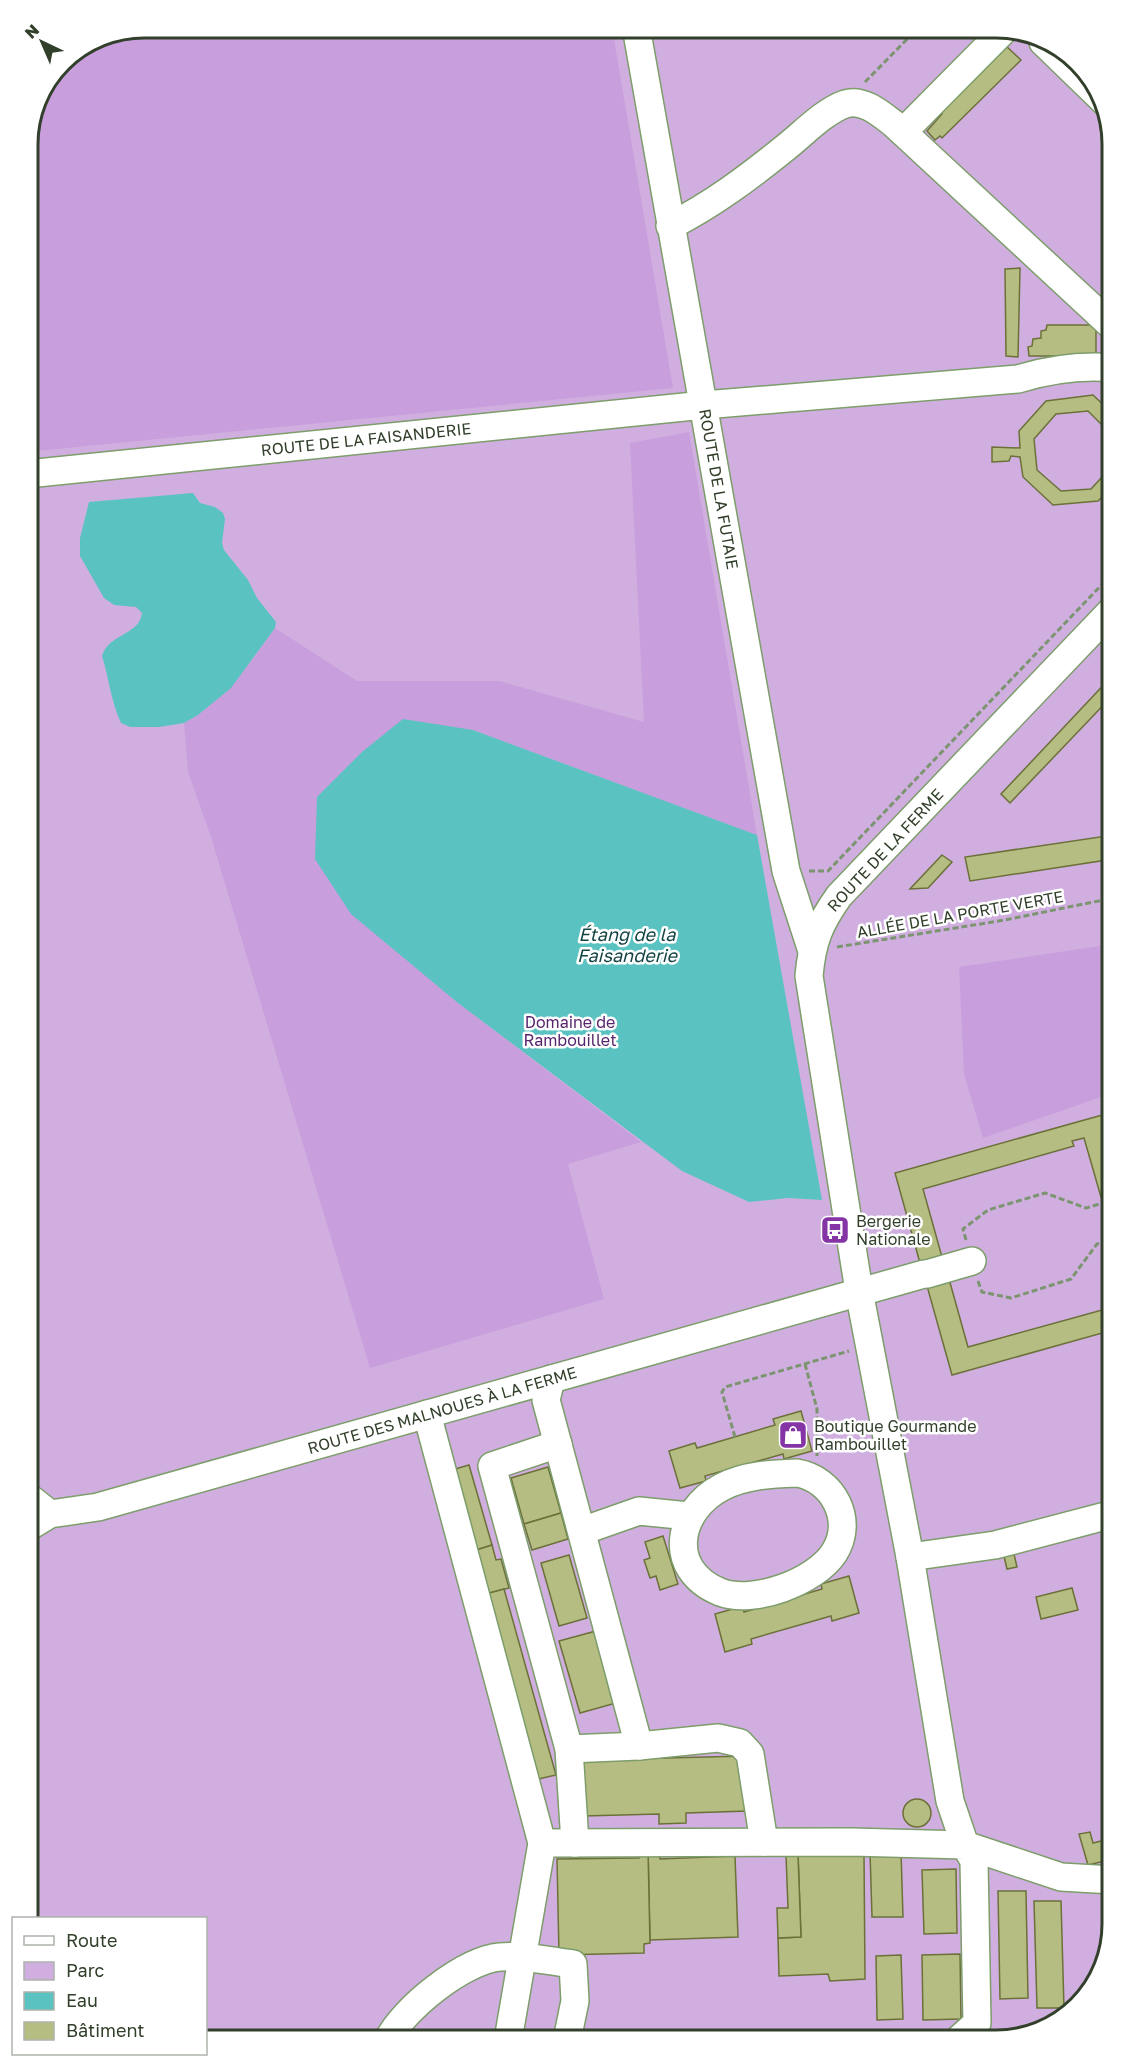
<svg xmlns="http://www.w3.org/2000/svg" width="1140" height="2067" font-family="'Golos Text',sans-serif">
	<rect width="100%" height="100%" fill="#ccefba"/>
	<path fill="#d0afe0" d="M144 27H1004L1067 51 1104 99 1113 144V1923L1093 1988 1041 2031 996 2040H206V1918H27V137L39 93 62 61 100 36Z"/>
	<g fill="#c89edc">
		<path d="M144 27H612L673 388 27 452V137L39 93 62 61 100 36Z"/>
		<path d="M689 432 757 835 473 730 458 1003 641 1142 568 1164 604 1299 370 1368 211 837 188 772 184 723C225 701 249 665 275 628L357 681H499L644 722 630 443Z"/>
		<path d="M1113 944V1093L983 1138 964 1074 959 967Z"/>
	</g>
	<g fill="#5ac3c2">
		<path d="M193 493 200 503 215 507 223 513 225 519 222 543 224 550 248 580 257 598 276 622 275 628 231 688 198 715 184 723 159 727H130L121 723C111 701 109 679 102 656 108 634 140 635 142 613L136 607 114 605 104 598 80 556V538L89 502Z"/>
		<path d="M403 719 473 730 757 835 822 1200 788 1198 749 1202 682 1171 458 1003 351 914 315 859 317 797 362 752Z"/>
	</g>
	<g fill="#b5bd82" stroke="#6b7138" stroke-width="1.5">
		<path d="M1005 45 1021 60 942 138 940 136 935 140 927 131 942 114 939 110Z"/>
		<path d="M1020 268 1018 357 1006 356 1005 269Z"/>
		<path d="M1047 325H1096V356H1029L1028 347 1032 346 1033 339 1041 338V331L1046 330Z"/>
		<path d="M1093 395 1113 414V452L1111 434 1088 411 1056 414 1034 439 1037 470 1061 491 1091 489 1113 465V486L1098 501 1053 505 1023 477 1020 457 1011 456 1009 461 992 462V447L1020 448 1019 431 1046 401Z"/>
		<path d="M1113 675V695L1010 803 1001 794Z"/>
		<path d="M1113 835V859L970 881 965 857Z"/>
		<path d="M942 855 952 862 928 888 910 889Z"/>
		<path d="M1113 1112V1193L1101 1197 1084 1138 1072 1141 1074 1146 923 1189 942 1257 920 1263 895 1173Z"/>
		<path d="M949 1279 968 1347 1113 1307V1330L952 1375 927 1286Z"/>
		<path d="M801 1411 812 1451 784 1459 783 1454 705 1476 706 1481 680 1488 669 1451 695 1443 697 1448 775 1425 773 1419Z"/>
		<path d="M469 1465 492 1545 470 1552 448 1471Z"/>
		<path d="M548 1467 561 1513 524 1524 511 1478Z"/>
		<path d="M561 1513 568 1539 532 1550 524 1524Z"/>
		<path d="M663 1536 678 1584 660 1590 656 1576 650 1578 644 1560 650 1558 645 1542Z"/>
		<path d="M492 1545 496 1560 501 1559 509 1588 482 1595 470 1552Z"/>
		<path d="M1013 1550 1017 1567 1007 1569 1003 1552Z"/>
		<path d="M569 1555 587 1618 559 1626 541 1563Z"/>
		<path d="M849 1576 859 1613 832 1621 831 1616 751 1639 752 1644 725 1652 715 1614 743 1606 744 1612 822 1589 821 1584Z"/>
		<path d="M1072 1588 1078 1610 1041 1619 1036 1597Z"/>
		<path d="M504 1589 556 1775 534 1780 482 1595Z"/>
		<path d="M596 1631 616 1703 580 1713 559 1641Z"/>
		<path d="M747 1756 748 1811 686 1813V1823L659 1824V1814L584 1816 583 1760Z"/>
		<circle cx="917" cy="1813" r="14"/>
		<path d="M1090 1832 1093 1843 1113 1838V1859L1088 1865 1079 1834Z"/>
		<path d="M648 1849H659L660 1859 735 1856 738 1937 650 1940Z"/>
		<path d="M648 1849 650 1943 644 1944V1953L559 1955 557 1859 639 1858 638 1850Z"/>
		<path d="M901 1851 903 1917H872L870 1852Z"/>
		<path d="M864 1853 865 1979 830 1981 828 1974 779 1976 778 1938 801 1937 798 1854Z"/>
		<path d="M798 1854 801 1937 778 1938 777 1908H788L786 1855Z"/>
		<path d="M956 1869 957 1933 924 1934 922 1870Z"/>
		<path d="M998 1891H1026L1028 1998 1000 1999Z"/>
		<path d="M1034 1901H1061L1064 2008H1037Z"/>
		<path d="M960 1954 961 2019 923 2020 922 1955Z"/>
		<path d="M901 1955 903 2019 877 2020 876 1956Z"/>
	</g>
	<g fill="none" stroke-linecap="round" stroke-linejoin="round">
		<g stroke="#7d9d6b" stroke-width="30">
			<g id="minor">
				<path d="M636 27 786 871 811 948"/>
				<path d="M1043 42 1105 102"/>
				<path d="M903 132 1006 28"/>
				<path d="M670 226C712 205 749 177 785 148 803 134 823 112 845 104 863 98 881 114 894 124L1113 327"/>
				<path d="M27 474 704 405 1018 379C1048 370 1081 365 1113 368"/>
				<path d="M927 1274 972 1261"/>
				<path d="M551 1379 546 1400 639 1746 718 1738 740 1743 750 1754 764 1842"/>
				<path d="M427 1414 542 1843 508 2040"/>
				<path d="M558 1444 492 1466 569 1749 575 1843"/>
				<path d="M797 1473C833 1479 855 1520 834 1553 815 1582 753 1605 720 1592 666 1570 676 1511 722 1487 745 1475 771 1474 797 1473Z"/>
				<path d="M27 1496 50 1514"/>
				<path d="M27 1528 50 1514 98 1507 924 1274"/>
				<path d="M582 1531 639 1511 689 1516"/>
				<path d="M910 1557 995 1545 1113 1514"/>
				<path d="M569 1749 639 1746"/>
				<path d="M542 1843 851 1842 965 1845 974 1861 977 2023 958 2040"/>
				<path d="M1113 1880 1061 1877 965 1845 950 1801 910 1557 859 1291 809 976C812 942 819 924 839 896L1113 609"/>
				<path d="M388 2040C403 2009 464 1960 500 1957 524 1955 549 1961 573 1964L575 2001 567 2040"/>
			</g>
		</g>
		<g stroke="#7c9470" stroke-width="3" stroke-dasharray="6 3" stroke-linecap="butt">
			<path d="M865 82 919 27"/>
			<path d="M809 871H828L1113 573"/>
			<path d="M837 947 1005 920 1113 898"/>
			<path d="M966 1240 963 1229 988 1210 1045 1193 1086 1208 1113 1200"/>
			<path d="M978 1281 982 1292 1011 1298 1071 1279 1097 1244 1113 1239"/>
			<path d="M805 1364 817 1409V1456"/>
			<path d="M735 1437 722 1392 725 1387 849 1351"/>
		</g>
		<use href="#minor" stroke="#fff" stroke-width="27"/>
	</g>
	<defs>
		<g id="bus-square" transform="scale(1.5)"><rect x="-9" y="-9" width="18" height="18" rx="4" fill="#8434a4" stroke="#fff"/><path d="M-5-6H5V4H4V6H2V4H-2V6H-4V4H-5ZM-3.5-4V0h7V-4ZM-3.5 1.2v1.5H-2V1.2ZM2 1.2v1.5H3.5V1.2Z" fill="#fff"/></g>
		<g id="shop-square" transform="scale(1.5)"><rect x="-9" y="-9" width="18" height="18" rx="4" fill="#8434a4" stroke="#fff"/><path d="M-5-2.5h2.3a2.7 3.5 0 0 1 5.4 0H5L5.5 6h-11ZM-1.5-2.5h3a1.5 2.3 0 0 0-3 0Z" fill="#fff"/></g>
	</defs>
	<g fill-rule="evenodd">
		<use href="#bus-square" x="835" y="1230"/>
		<use href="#shop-square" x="793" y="1435"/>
	</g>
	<g text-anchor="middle" stroke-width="5" stroke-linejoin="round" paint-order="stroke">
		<g font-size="16" fill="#32402b" stroke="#fff">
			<text transform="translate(366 439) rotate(-6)" y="6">ROUTE DE LA FAISANDERIE</text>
			<text transform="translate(719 489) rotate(80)" y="6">ROUTE DE LA FUTAIE</text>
			<text transform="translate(885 850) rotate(-47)" y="6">ROUTE DE LA FERME</text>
			<text transform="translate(960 914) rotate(-10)" y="6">ALLÉE DE LA PORTE VERTE</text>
			<text transform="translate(442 1410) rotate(-16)" y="6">ROUTE DES MALNOUES À LA FERME</text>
		</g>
		<g font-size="16" fill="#58256d" stroke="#fff">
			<text x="570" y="1028">Domaine de<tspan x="570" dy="18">Rambouillet</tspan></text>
		</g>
		<g font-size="16" fill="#32402b" stroke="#fff" text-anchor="start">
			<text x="856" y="1227">Bergerie<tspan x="856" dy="18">Nationale</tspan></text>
			<text x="814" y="1432">Boutique Gourmande<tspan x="814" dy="18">Rambouillet</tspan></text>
		</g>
		<g font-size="18" font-style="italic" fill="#144444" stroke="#fff">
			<text x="627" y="941">Étang de la<tspan x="627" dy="21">Faisanderie</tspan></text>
		</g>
	</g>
	<path d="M0 0H1140V2067H0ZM144 38H996A106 106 0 0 1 1102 144V1924A106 106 0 0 1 996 2030H144A106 106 0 0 1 38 1924V144A106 106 0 0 1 144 38Z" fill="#fff" fill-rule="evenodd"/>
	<path fill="none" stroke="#32402b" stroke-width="3" d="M144 38H996A106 106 0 0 1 1102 144V1924A106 106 0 0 1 996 2030H144A106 106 0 0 1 38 1924V144A106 106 0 0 1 144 38Z"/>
	<rect x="12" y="1917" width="195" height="138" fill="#ffffff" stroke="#adb3aa" stroke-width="1.5"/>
	<rect x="24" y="1936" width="30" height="9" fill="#ffffff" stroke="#adb3aa" stroke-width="1.5"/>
	<text x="66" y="1947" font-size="18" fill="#32402b">Route</text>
	<rect x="24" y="1962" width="30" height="18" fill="#d0afe0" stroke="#adb3aa" stroke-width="1.5"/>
	<text x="66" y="1977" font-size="18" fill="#32402b">Parc</text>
	<rect x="24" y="1992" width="30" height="18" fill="#5ac3c2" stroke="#adb3aa" stroke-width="1.5"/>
	<text x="66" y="2007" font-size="18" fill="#32402b">Eau</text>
	<rect x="24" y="2022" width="30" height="18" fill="#b5bd82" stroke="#adb3aa" stroke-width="1.5"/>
	<text x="66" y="2037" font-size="18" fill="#32402b">Bâtiment</text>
	<g transform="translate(42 42) rotate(316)" stroke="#ffffff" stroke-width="4.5" paint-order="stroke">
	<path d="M0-4.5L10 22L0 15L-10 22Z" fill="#32402b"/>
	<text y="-9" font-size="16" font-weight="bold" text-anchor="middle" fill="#32402b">N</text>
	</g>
</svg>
